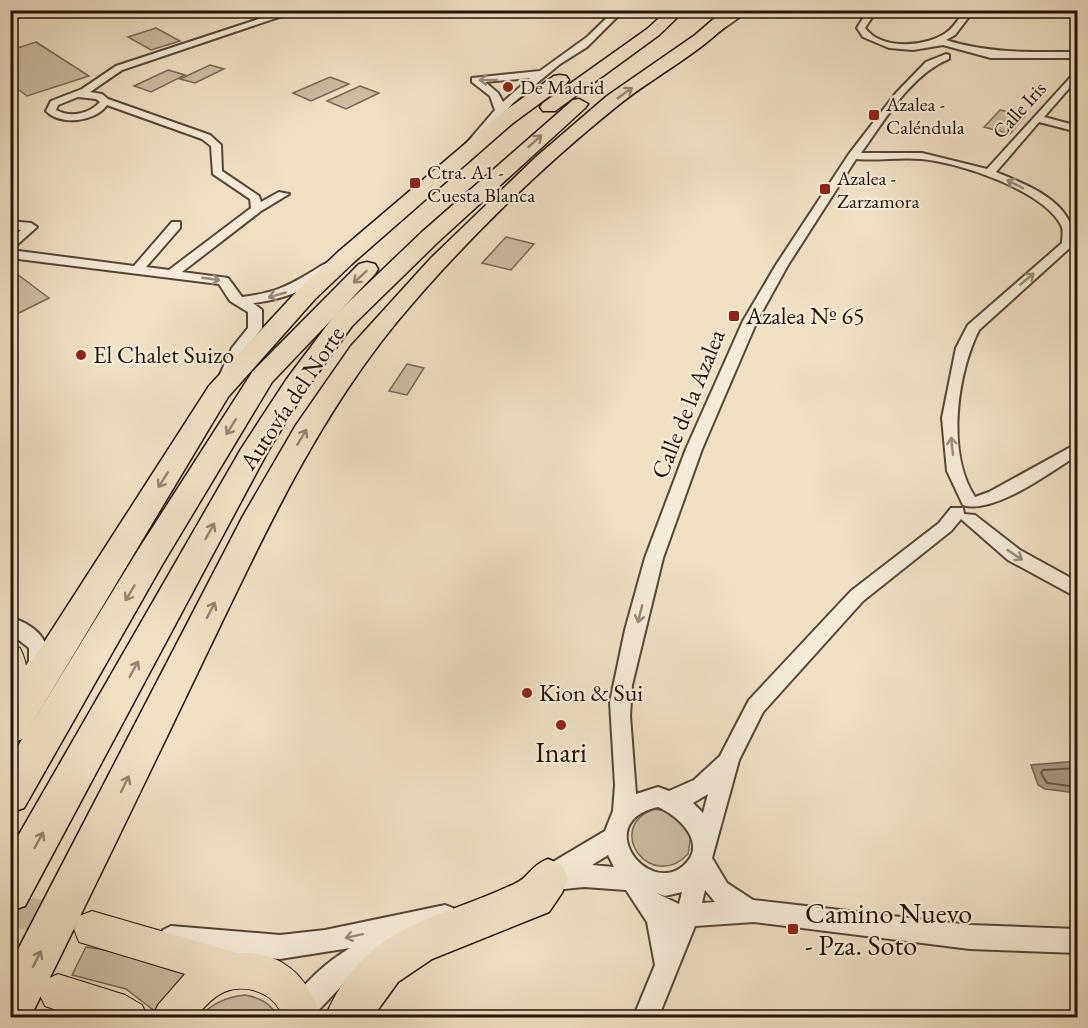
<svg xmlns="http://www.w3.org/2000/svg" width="1088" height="1028" font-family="'EB Garamond',serif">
	<rect width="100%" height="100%" fill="#efe0c3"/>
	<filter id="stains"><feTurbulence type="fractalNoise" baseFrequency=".00333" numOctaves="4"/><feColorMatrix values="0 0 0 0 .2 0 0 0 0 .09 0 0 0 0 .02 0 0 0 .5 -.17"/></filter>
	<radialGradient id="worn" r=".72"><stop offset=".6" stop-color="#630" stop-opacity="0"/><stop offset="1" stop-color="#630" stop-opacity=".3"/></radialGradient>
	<g fill="#ccbda3" stroke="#776856" stroke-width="1.5">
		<path d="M156 28 180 41 151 50 128 37Z"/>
		<path d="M36 42 89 76 27 96 11 84V50Z"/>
		<path d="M210 65 224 69 195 83 180 79Z"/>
		<path d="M168 70 185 75 151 92 134 86Z"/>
		<path d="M330 77 349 84 311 101 293 93Z"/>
		<path d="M360 86 379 93 346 109 327 101Z"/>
		<path d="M1000 110 1025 116 1010 134 984 127Z"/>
		<path d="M506 237 534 244 511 270 482 263Z"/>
		<path d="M17 274 49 298 11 317V278Z"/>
		<path d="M407 364 424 368 407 395 389 391Z"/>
		<path d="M654 809 673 812 691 835 688 854C651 893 603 828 654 809Z"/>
		<path d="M86 947 147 957 199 969 156 1012 126 989 72 975Z"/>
		<path d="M245 995C261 998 270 1003 278 1017H198C213 1004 225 997 245 995Z"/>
	</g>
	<path fill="#a99a83" stroke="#736452" stroke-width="1.5" d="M1077 761V793L1045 789 1038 785 1031 765Z"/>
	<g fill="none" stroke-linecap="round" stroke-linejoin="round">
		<path stroke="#665646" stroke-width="2" d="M1078 768 1043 770 1041 773 1047 783 1078 787"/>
		<path stroke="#d0c1a7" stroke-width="33" stroke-dasharray="33 16" stroke-linecap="butt" d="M10 909 68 923"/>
		<g stroke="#554637" stroke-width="4">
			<g id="street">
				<path d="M286 10H300L122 70 90 92 102 94 108 99 210 135 221 145 222 171 259 196 261 202 279 192 289 194 261 211 182 272 228 278 242 297C273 293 287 287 313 271 320 267 326 261 334 263L336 266C316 288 282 300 253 303L262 310V328L245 349 229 384 224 386 217 381 232 348 248 328V312L230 301 219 284 10 258V240L21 230 10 229V221L31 223 37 227 11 250 134 266 172 222H180V228L146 267 169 270 251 208 250 199 213 174 211 146 202 139 107 105C95 122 61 126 46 111L51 101 82 89 116 66ZM78 97 96 99 100 102C89 114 71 118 56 110L58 105Z"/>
				<path d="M615 10H624L587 47 560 64 513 103 473 149H465V145L495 110 490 96 472 82V78L540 71 587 37ZM530 78 503 102 498 93 485 82Z"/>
				<path d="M739 10H749L713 36H707V32Z"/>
				<path d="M868 10H877L865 28C882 51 927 47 947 32 954 27 960 17 965 10H974L955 35 946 40C990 54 1032 52 1078 52V58H991L943 45 913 50 889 48 863 37 857 28Z"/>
				<path d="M946 54 949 55V59C910 75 885 120 861 153H922L987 169 1078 69V78L1044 117 1078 126V132L1039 122 996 172C1029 186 1075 202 1074 244L979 330C957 374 946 453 975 497L989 492 1078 443V455C1050 472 994 515 963 505L947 471 942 418 956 348 968 325 1062 243C1062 237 1064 230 1061 225 1043 190 958 162 921 159 900 157 878 161 856 159L788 265 757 321 702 449 663 558 632 685 630 716 636 794 658 787 669 791 694 780 720 756 749 700 851 591 939 523 951 508H963L964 514 975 515 1020 550 1078 582V598L1008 560 961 519 951 531 863 601 763 712 739 760 712 858 727 883 753 900 970 925 1078 929V953L970 949 754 922 695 926 658 1018H633L655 965 647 922 626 890 584 887 544 891 536 888 533 880 536 872 605 831 613 811 615 785 610 702 625 630 645 558 686 449 743 321 776 265 849 154 896 93 926 62ZM708 794 703 813 693 803ZM658 807C679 816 709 844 683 866 647 896 591 822 658 807ZM608 855 614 867 592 865ZM705 890 715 902 702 903ZM682 892 679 904 656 893 665 896Z"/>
				<path d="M10 617C40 627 58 646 40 676L33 678 26 676 23 670 29 661V648L10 633Z"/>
				<path d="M445 905 453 908 456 916 453 924 411 935 408 944 353 974 311 1018H292L289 1010C299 985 327 962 350 948L280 959 171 950 163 946 159 938 163 930 171 926 280 935 325 930Z"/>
			</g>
		</g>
		<g stroke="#221308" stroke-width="2">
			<g id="primary">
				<path d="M10 645 20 648C29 666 29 683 21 700L10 704Z"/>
				<path d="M92 911 237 953C283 951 308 976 321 1018H283C276 993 247 983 224 992 213 997 203 1008 195 1018H152L158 1005 185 974 79 942 74 929 79 916Z"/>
				<path d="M58 974 125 995 142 1005 148 1018H79L45 1006 39 993 45 980Z"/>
			</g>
		</g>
		<g stroke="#221308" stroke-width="3">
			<g id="highway">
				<path d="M10 10H29L10 18Z"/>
				<path d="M668 10H685L659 35 555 111H543L540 107 543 103 647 29Z"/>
				<path d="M724 10H740C707 51 656 74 616 107 539 169 460 246 396 323 316 421 264 535 209 649 150 772 91 895 30 1018H10V965L243 516 296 425 351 346 431 258 536 157 607 96 695 35Z"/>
				<path d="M560 75 566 76 569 80 566 84 513 123 354 262 315 299 228 397 23 739 10 743V695L209 386 299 289 338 252 499 115 554 76Z"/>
				<path d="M579 99 588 104 585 108 438 242 352 326 305 391 268 451 25 906 10 911V850L241 449 286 380 334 316 422 232 573 100Z"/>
				<path d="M367 262 375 264 378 269 375 274 272 382 162 565 24 808 10 813V759L140 547 253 371 359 264Z"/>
				<path d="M548 859 562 865 568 879 562 893 549 912 432 959 398 982 372 1018H325C364 923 435 922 516 883 528 878 530 866 548 859Z"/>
			</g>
		</g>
		<use href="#street" fill="#f5ebd8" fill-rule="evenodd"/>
		<use href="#primary" fill="#efe0c3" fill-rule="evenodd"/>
		<use href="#highway" fill="#efe0c3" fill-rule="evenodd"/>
	</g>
	<defs><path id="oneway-shaft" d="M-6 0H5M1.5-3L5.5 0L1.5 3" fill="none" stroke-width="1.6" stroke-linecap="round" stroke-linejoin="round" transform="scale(1.5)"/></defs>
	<g stroke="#968a7a">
		<use href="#oneway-shaft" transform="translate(488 80) rotate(179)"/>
		<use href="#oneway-shaft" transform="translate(1015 184) rotate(-153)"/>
		<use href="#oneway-shaft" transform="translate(211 279) rotate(8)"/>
		<use href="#oneway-shaft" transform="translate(1027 279) rotate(-40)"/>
		<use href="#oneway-shaft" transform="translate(277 295) rotate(164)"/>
		<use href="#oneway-shaft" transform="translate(952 446) rotate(-96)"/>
		<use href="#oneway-shaft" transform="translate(1015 555) rotate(33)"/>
		<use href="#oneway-shaft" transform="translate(640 614) rotate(104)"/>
		<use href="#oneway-shaft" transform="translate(354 936) rotate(168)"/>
	</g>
	<g stroke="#93846f">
		<use href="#oneway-shaft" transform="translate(625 93) rotate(-36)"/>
		<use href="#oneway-shaft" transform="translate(535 141) rotate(-42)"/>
		<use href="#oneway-shaft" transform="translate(360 277) rotate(137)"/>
		<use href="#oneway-shaft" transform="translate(231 427) rotate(122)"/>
		<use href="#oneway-shaft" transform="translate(302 437) rotate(-59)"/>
		<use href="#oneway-shaft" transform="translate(163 480) rotate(122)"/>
		<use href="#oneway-shaft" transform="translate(210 531) rotate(-61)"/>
		<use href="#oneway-shaft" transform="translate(130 593) rotate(121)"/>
		<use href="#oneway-shaft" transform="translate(211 610) rotate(-63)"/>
		<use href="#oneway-shaft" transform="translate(134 669) rotate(-61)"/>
		<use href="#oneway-shaft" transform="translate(125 784) rotate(-64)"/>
		<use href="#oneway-shaft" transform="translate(39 840) rotate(-61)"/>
		<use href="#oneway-shaft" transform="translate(37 959) rotate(-63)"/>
	</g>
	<g fill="#8f2418" stroke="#f5ebd8" stroke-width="2">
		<circle cx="508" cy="87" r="6"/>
		<rect x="868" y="109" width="12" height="12" rx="3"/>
		<rect x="409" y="177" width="12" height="12" rx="3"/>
		<rect x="819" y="183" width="12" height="12" rx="3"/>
		<rect x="728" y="310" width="12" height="12" rx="3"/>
		<circle cx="81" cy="355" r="6"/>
		<circle cx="527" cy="693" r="6"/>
		<circle cx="561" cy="725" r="6"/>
		<rect x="787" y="923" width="12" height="12" rx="3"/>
	</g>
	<g text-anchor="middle" stroke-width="4.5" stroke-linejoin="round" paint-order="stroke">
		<g font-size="20" fill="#221308" stroke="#f5ebd8" text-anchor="start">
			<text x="520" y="94">De Madrid</text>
			<text x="886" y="111">Azalea -<tspan x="886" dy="23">Caléndula</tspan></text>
			<text x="427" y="179">Ctra. A1 -<tspan x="427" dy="23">Cuesta Blanca</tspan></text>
			<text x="837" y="185">Azalea -<tspan x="837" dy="23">Zarzamora</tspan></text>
		</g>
		<g font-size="20" fill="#221308" stroke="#f5ebd8">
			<text transform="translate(1019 110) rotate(-48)" y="7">Calle Iris</text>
		</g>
		<g font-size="24" fill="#221308" stroke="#f5ebd8" text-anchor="start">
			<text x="746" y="324">Azalea Nº 65</text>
			<text x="93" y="363">El Chalet Suizo</text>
			<text x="539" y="701">Kion &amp; Sui</text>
		</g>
		<g font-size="24" fill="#221308" stroke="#f5ebd8">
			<text transform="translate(292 398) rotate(-56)" y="8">Autovía del Norte</text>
			<text transform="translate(688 404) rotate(-68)" y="8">Calle de la Azalea</text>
		</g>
		<g font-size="28" fill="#221308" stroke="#f5ebd8">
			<text x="561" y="762">Inari</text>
			<text x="805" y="923" text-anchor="start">Camino Nuevo<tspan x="805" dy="32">- Pza. Soto</tspan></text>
		</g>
	</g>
	<rect width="1088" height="1028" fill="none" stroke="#efe0c3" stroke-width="36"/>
	<rect x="12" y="12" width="1064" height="1004" fill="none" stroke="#221308" stroke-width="3"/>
	<rect x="18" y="18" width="1052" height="992" fill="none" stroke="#221308" stroke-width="1.5"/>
	<rect width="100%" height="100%" filter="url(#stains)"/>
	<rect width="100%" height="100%" fill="url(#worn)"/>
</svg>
